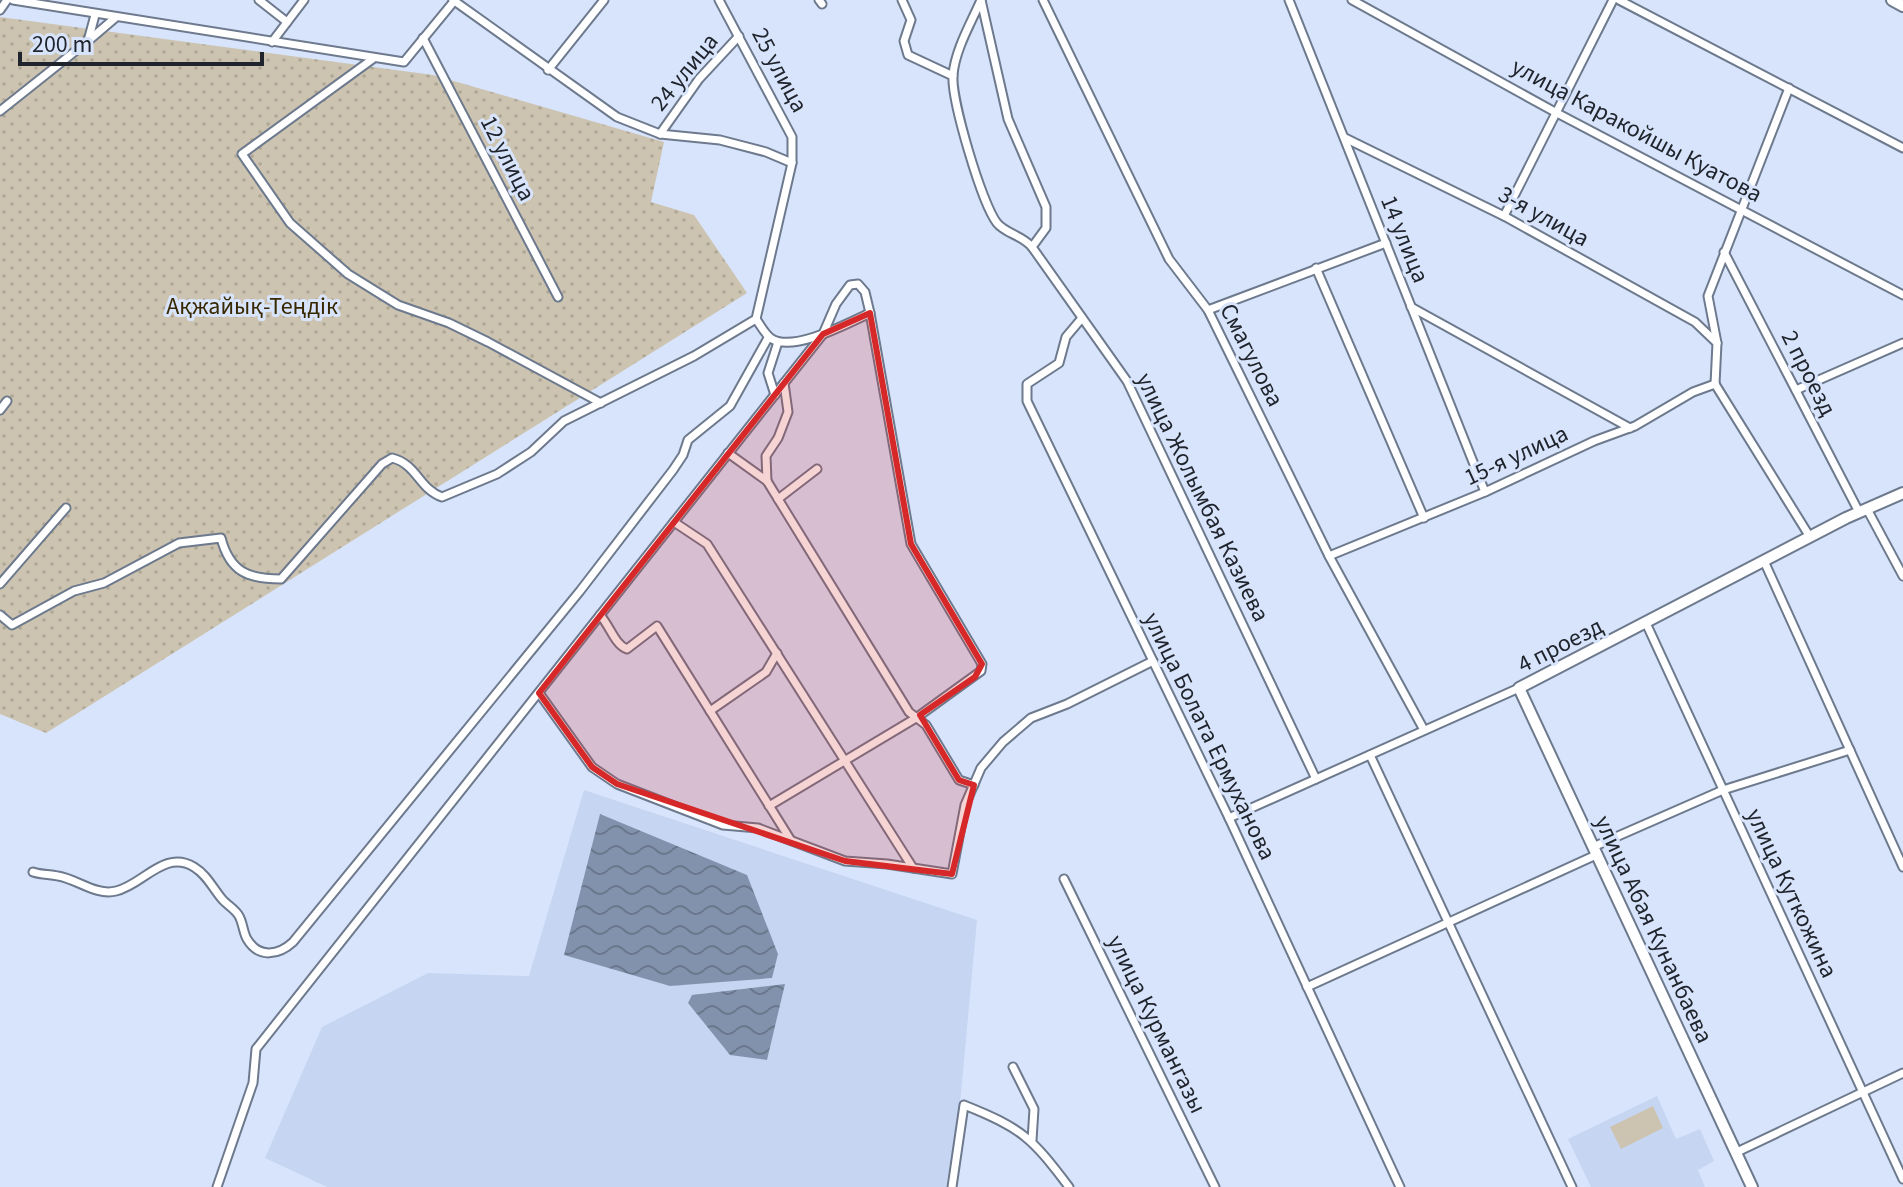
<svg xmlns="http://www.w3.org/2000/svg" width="1903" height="1187" font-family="'Source Sans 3',sans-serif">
	<defs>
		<pattern id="garden-dots" width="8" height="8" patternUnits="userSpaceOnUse" patternTransform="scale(2)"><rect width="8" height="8" fill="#ccc4b0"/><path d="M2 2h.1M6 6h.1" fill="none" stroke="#afa898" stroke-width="1.8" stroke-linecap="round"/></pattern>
		<pattern id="water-waves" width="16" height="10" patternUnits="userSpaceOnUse" patternTransform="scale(2)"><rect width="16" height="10" fill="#8392ac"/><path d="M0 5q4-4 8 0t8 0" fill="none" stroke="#6b778c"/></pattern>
	</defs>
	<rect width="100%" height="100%" fill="#d8e4fb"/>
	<g fill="#c6d6f2">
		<path d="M584 790 977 920 960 1104 946 1187H327L265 1158 322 1027 428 973 529 976Z"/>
		<path d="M1657 1096 1676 1139 1700 1129 1714 1161 1698 1170 1705 1187H1591L1568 1139Z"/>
	</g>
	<path fill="url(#garden-dots)" d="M0 17 433 75 664 142 651 202 694 215 747 293 46 733 0 714Z"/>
	<path fill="#ccc4b0" d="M1653 1106 1663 1128 1621 1149 1610 1127Z"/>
	<g fill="url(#water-waves)">
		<path d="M600 814 747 875 778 954 772 978 670 986 564 955Z"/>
		<path d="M785 984 767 1060 730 1055 688 1003 692 995Z"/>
	</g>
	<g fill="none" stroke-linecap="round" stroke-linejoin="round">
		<g stroke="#6d798d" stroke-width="11">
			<g id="street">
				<path d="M13 0 404 62 455 0"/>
				<path d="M259 0 287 22"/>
				<path d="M453 0 617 117 660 134 720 140 766 152 792 163"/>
				<path d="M819 0 822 4"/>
				<path d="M902 0 911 20 904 41 908 55 953 76"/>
				<path d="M981 0 1008 119 1046 207V228L1032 247 1127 381 1316 779"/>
				<path d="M981 0C971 23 955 50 953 75 951 100 982 204 997 223 1006 234 1022 235 1032 247"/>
				<path d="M1043 0 1169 259 1208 310 1329 556 1424 730"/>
				<path d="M1289 0 1485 492"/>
				<path d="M1352 0 1555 112 1903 295"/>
				<path d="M1619 0 1903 148"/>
				<path d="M0 10 7 0"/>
				<path d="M423 38 558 297"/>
				<path d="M88 41 115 18"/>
				<path d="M272 42 304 0"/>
				<path d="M374 58 242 154 290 223 348 274 398 305 449 323 488 342 601 403"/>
				<path d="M548 70 604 0"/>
				<path d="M0 111 88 41 95 15"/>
				<path d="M660 134 699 79 739 36"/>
				<path d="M1345 138 1504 216 1695 322 1717 343"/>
				<path d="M1504 216 1613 0"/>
				<path d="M1724 252 1859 512"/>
				<path d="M1316 268 1424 518"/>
				<path d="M1411 307 1630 428"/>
				<path d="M1208 310 1386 243"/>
				<path d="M1082 318 1066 337 1059 363 1027 384V401L1229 818 1400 1187"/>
				<path d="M756 319C761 326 765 335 772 339 795 352 848 323 870 313"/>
				<path d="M1715 384 1717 343 1708 296 1789 88"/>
				<path d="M1715 384 1810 537"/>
				<path d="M1796 390 1903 343"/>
				<path d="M775 395 768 373 778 342"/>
				<path d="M0 410 7 401"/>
				<path d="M728 453 767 481 909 712 926 725 959 780 974 785"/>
				<path d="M767 481 766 456 778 438 788 412 784 383"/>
				<path d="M778 499 817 469"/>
				<path d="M1867 509 1903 576"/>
				<path d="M674 522 707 544 913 868"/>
				<path d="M1329 556 1485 492 1594 441 1635 426 1693 392 1715 384"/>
				<path d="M1764 561 1903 867"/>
				<path d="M0 584 66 508"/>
				<path d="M0 615 12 625 74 591 104 583 179 543 221 538C230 572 248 579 281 579L382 464 392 458C417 464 419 489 442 497L497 474 531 452 564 421 694 356 756 319 792 163V137L719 0"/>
				<path d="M600 615C610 626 615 645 627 649L657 626 790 839"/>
				<path d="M1646 623 1903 1179"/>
				<path d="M539 693 592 767 617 784 723 825 758 828 845 861 887 864 952 874 965 805 981 768 1003 742 1031 718 1067 704 1153 661"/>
				<path d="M710 711 766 672 777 653"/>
				<path d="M1370 755 1572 1187"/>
				<path d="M1229 818 1519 688"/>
				<path d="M1593 847 1723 790 1850 750"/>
				<path d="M33 872C42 875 49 874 58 876 77 879 96 896 116 891 143 885 164 849 194 867 207 875 212 887 222 899 227 905 235 909 239 916 243 923 243 932 247 939 259 959 279 955 293 942L580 591 673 470 683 455 688 440 730 406 768 338"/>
				<path d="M1064 879 1215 1187"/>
				<path d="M1307 987 1596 855"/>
				<path d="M1013 1067 1034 1109 1032 1140"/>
				<path d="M1737 1152 1903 1073"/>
				<path d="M217 1187 253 1083 256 1049 823 334 836 304 850 285 858 284 865 292 870 313 911 544 982 664 981 671 916 718 769 806"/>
				<path d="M952 1187 964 1105C1022 1128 1032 1138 1069 1187"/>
			</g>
		</g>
		<g stroke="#6d798d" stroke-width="14">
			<g id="secondary">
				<path d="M1892 0 1903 6"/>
				<path d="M1752 1187 1519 688 1846 518 1903 493"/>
			</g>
		</g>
		<use href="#street" stroke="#fff" stroke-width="7"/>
		<use href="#secondary" stroke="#fff" stroke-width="10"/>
	</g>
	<path fill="#d62828" fill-opacity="0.2" stroke="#d62828" stroke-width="6" stroke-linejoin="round" d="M870 313 911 544 982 664 975 677 920 715 959 780 974 785 952 874 845 861 617 784 592 767 539 693 823 334Z"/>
	<g text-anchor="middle" stroke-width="6" stroke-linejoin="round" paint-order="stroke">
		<g font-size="24" fill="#20252d" stroke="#d8e4fb">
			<text transform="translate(780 70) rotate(62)" y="8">25 улица</text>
			<text transform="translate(684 72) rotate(-51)" y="8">24 улица</text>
			<text transform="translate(1637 130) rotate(28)" y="8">улица Каракойшы Куатова</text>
			<text transform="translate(508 158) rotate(63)" y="8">12 улица</text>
			<text transform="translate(1544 216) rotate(29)" y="8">3-я улица</text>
			<text transform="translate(1405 239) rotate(68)" y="8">14 улица</text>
			<text transform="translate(1252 355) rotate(63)" y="8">Смагулова</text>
			<text transform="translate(1809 373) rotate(63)" y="8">2 проезд</text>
			<text transform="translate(1516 455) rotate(-25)" y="8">15-я улица</text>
			<text transform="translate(1203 497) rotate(64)" y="8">улица Жолымбая Казиева</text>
			<text transform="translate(1560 645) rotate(-27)" y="8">4 проезд</text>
			<text transform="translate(1210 736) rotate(64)" y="8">улица Болата Ермуханова</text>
			<text transform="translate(1792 893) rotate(65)" y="8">улица Куткожина</text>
			<text transform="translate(1654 929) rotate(65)" y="8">улица Абая Кунанбаева</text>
			<text transform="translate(1157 1024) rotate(64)" y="8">улица Курмангазы</text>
		</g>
		<g font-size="24" fill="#372800" stroke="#d8e4fb">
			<text x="252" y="314">Ақжайық-Теңдік</text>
		</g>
	</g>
	<path d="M20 52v12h242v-12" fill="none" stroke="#20252d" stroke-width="4"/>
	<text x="32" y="52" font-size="24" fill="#20252d" stroke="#d8e4fb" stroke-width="6" paint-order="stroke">200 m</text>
</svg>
